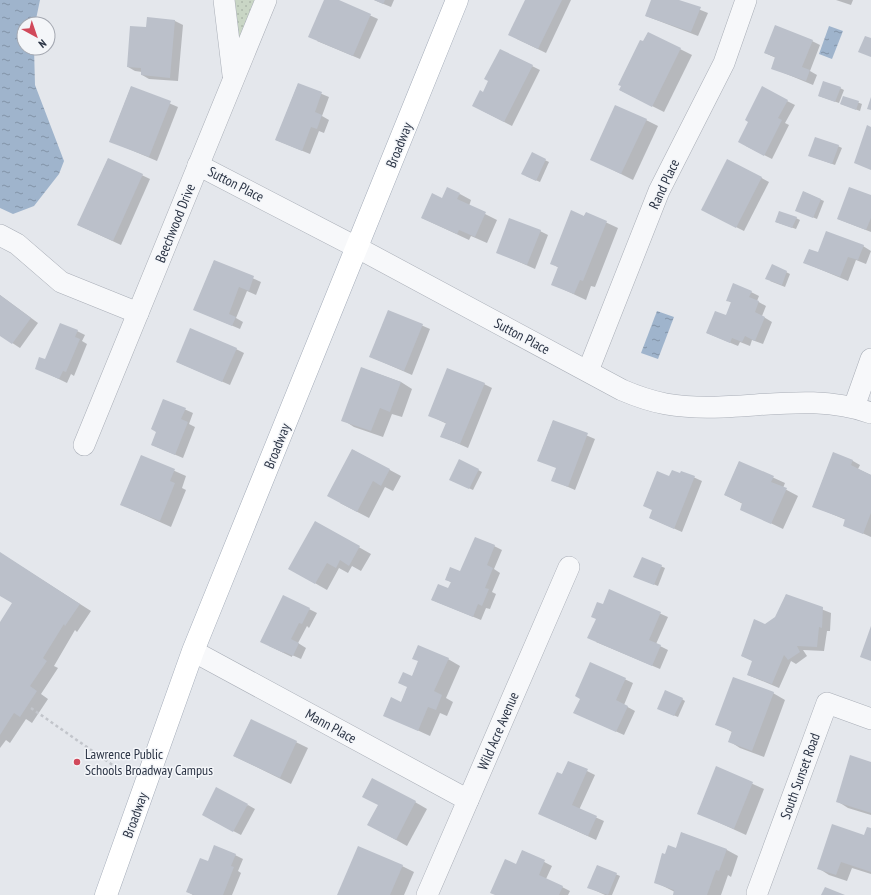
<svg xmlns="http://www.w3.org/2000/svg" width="871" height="895" font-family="'PT Sans Narrow',sans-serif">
	<defs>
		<pattern id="grass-dots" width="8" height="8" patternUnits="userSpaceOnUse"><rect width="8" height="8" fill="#c9d6c5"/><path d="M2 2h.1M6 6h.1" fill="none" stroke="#adb8ab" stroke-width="1.8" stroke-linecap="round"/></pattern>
		<pattern id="water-ripples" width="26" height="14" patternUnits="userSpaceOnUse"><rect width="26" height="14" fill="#9fb4cc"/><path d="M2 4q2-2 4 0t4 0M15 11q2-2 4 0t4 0" fill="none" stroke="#8293a7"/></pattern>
	</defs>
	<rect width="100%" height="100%" fill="#e4e7ec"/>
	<path fill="url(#grass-dots)" d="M224 0H266L234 78Z"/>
	<g fill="url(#water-ripples)">
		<path d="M0 0H40L35 24H24V48H34L35 85 64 161 59 174 34 206 13 214 0 208Z"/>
		<path d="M829 26 843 31 832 59 819 54Z"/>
		<path d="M657 311 674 317 658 359 641 353Z"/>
	</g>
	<g fill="#0003">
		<path d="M325 0H336L378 19 360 59 317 41Z"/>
		<path d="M374 0H394L391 7Z"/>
		<path d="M526 0H571L546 53 517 39Z"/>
		<path d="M652 0H676L708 13 698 36 646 16Z"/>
		<path d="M836 0H853L851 5Z"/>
		<path d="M148 18 175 21 183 25 178 81 149 79 142 75V72L135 71 128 67 147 28Z"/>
		<path d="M648 33 692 55 664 112 620 90Z"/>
		<path d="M812 41 820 45 810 71 817 75 813 85 772 68 776 58 765 53Z"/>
		<path d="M532 66 540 70 512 126 481 110 483 93Z"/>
		<path d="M298 84 329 97 322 116 329 120 324 133 319 131 310 154 276 140Z"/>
		<path d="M131 87 178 107 157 161 110 141Z"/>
		<path d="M840 88 844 90 839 103 819 96Z"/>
		<path d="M844 97 862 104 860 111 841 104Z"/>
		<path d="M787 101 795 105 785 123 789 125 772 159 746 146 749 122Z"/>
		<path d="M646 120 658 126 633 180 591 159Z"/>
		<path d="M838 146 842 148 835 165 810 156Z"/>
		<path d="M532 154 549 162 540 182 526 176Z"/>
		<path d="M108 159 150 179 121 245 78 225Z"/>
		<path d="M728 160 769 182 744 231 710 214Z"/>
		<path d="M804 192 824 201 817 219 800 212Z"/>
		<path d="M460 194 471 200 469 206 497 220 487 243 471 236 469 240 422 218 443 199Z"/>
		<path d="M871 196V232L838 219Z"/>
		<path d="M586 213 618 228 595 287 591 286 586 300 552 284 559 268 551 263Z"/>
		<path d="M796 218 800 220 796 229 776 222Z"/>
		<path d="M540 231 548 235 535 269 497 252Z"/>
		<path d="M863 246 871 251 866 264 856 260 848 281 805 263 818 253Z"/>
		<path d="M214 261 261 282 256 295 247 291 236 318 243 322 240 329 195 310Z"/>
		<path d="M772 265 790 274 785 287 770 281Z"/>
		<path d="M751 292 759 296 757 301 766 306 762 316 772 322 763 344 752 340 750 346 740 342 738 346 707 333 726 316 732 303 727 300Z"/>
		<path d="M0 295 38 323 20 348 0 335Z"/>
		<path d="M389 311 430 329 412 375 371 357Z"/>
		<path d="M77 331 85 335 82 341 87 344 74 376 71 374 67 383 36 368Z"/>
		<path d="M236 349 244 353 230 385 177 362Z"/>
		<path d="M362 368 401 382 412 389 402 417 392 414 383 437 354 427 343 420Z"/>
		<path d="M484 384 492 388 468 448 441 436 447 424 429 415Z"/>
		<path d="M164 400 193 413 189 424 195 427 183 458 152 445 157 432Z"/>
		<path d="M553 421 595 439 575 490 552 480 561 469 538 460Z"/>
		<path d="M353 450 401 476 393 491 385 487 369 518 340 503Z"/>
		<path d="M833 454 853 461 860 465 858 469 871 475V537L844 525 846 520 813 506Z"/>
		<path d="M141 456 186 476 182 488 186 490 171 527 122 505Z"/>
		<path d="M459 460 482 472 473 490 453 481Z"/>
		<path d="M739 462 785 483 783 488 798 496 783 529 741 509 743 504 725 495Z"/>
		<path d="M682 472 702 481 682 532 650 518 670 477 681 474Z"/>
		<path d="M316 523 371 554 361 571 352 566 348 573 339 568 327 590 290 569Z"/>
		<path d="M494 546 502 550 494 569 500 573 492 592 496 594 490 609 486 608 481 620 432 600 449 590 452 583 446 579 460 572Z"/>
		<path d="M0 553 91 611 77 632 75 630 54 666 58 668 41 694 48 699 32 723 26 719 10 743 6 740 0 748V624L13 603 0 595Z"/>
		<path d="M642 558 665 568 658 586 638 578Z"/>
		<path d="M609 591 668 617 656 644 668 650 660 669 596 642 603 606Z"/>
		<path d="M786 595 831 613 830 631H827L824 651 803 650 807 656 796 664 791 661 779 688 748 675 753 661 742 656 766 625 776 618Z"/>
		<path d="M309 609 317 613 309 628 307 626 298 643 306 648 301 659 292 655V657L269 646Z"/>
		<path d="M448 659 460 666 446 698 453 702 447 716 440 713 430 736 384 715 401 703 419 661Z"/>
		<path d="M590 663 633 683 624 705 635 711 624 735 575 713 581 699Z"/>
		<path d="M773 693 785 700 764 757 740 748 729 741 732 732 717 724Z"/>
		<path d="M682 699 685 701 678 717 661 710Z"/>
		<path d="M251 720 308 748 291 784 234 756Z"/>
		<path d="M569 762 595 775 579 810 604 821 596 840 540 814Z"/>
		<path d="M871 763V815L848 808 837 801Z"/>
		<path d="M717 768 764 789 746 835 698 813Z"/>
		<path d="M415 802 427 809 407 846 380 831 379 805Z"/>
		<path d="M248 805 255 809 241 835 210 819Z"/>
		<path d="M871 829V874L852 868 847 881 829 875 818 868 865 836Z"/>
		<path d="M682 833 727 850 738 856 731 877 728 875 721 895H675V892L655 882 666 856 676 849Z"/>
		<path d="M523 851 552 866 546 879 570 891 568 895H496L516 866Z"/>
		<path d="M235 855 243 859 238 871 241 873 232 895H193L188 892 209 862Z"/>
		<path d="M402 866 414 872 404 895H338Z"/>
		<path d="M597 866 620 876 612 895H605L592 889Z"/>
	</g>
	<g fill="#bbc0ca">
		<path d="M324 0H339L371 14 353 56 308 37Z"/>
		<path d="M374 0H385L383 4Z"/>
		<path d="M525 0H562L538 49 508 35Z"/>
		<path d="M651 0H679L701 7 691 32 645 16Z"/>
		<path d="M147 17 175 20 170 78 141 75V68L127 67 130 26 146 27Z"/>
		<path d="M775 25 813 40 802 67 810 70 806 81 771 69 775 57 764 53Z"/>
		<path d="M648 32 681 48 652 107 619 90 621 86 618 85 640 40 643 41Z"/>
		<path d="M865 36 871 38V57L858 52Z"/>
		<path d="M500 49 533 65 504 122 472 106 480 90 483 92 488 81 484 79Z"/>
		<path d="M823 81 841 87 835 102 818 96Z"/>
		<path d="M298 83 322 92 315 112 322 115 317 129 311 127 302 151 275 140Z"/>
		<path d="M131 86 171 101 149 157 109 142Z"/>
		<path d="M762 86 788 100 778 118 782 120 764 156 738 142 748 122 745 120Z"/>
		<path d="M843 96 859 101 856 110 840 104Z"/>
		<path d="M871 97V110L867 109Z"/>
		<path d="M615 105 647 119 621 174 590 160Z"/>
		<path d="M867 125 871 127V170L854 163Z"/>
		<path d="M815 137 839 145 832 164 808 156Z"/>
		<path d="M532 152 546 159 536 181 521 174Z"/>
		<path d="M108 158 143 174 113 241 77 225Z"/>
		<path d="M727 159 762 177 736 228 701 210Z"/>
		<path d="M447 187 460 193 457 199 486 212 475 237 459 230 457 234 421 218 432 193 442 198Z"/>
		<path d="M849 187 871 195V218L866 230 837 219Z"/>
		<path d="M803 191 821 199 813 218 795 211Z"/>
		<path d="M571 210 584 216 586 212 607 221 583 281 580 280 574 294 551 285 558 267 550 264Z"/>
		<path d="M779 211 797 217 792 228 775 222Z"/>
		<path d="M509 218 541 230 527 265 496 253Z"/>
		<path d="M826 231 864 245 858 260 848 257 840 277 803 263 809 249 818 252Z"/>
		<path d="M214 260 254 276 249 291 239 287 229 314 236 317 232 326 193 310Z"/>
		<path d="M772 264 787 271 782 285 765 279Z"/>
		<path d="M733 283 752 291 749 297 759 301 755 312 765 317 755 341 745 336 742 342 732 338 730 343 706 333 715 311 726 315 731 302 726 301Z"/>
		<path d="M0 295 31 318 12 344 0 336Z"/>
		<path d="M388 310 423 324 404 371 369 357Z"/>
		<path d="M60 323 78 330 75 337 80 339 66 372 63 371 59 379 35 369 39 357 45 359Z"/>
		<path d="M190 328 237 348 222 382 176 362Z"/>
		<path d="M361 367 401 382 390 412 380 408 371 431 341 421Z"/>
		<path d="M447 368 485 383 460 444 440 437 446 423 428 416Z"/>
		<path d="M163 399 186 408 181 419 188 422 175 455 151 445 156 432 151 429Z"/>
		<path d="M553 420 588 433 568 487 551 481 556 468 537 461Z"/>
		<path d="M352 449 390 469 381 486 373 481 357 512 327 496Z"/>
		<path d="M833 452 853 460 851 465 871 475V513L863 534 843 526 845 519 812 507Z"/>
		<path d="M141 455 175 469 170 481 175 483 160 521 120 505Z"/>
		<path d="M459 459 479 469 469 489 449 480Z"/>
		<path d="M739 461 774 476 771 482 787 488 771 524 740 510 742 503 724 495Z"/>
		<path d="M672 470 680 473 681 471 695 476 674 529 649 518 652 510 643 506 657 471 669 476Z"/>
		<path d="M315 521 360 546 349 566 340 560 336 568 327 563 315 584 288 569Z"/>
		<path d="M475 537 495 545 487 565 493 568 485 588 489 589 482 606 478 604 473 617 431 600 438 584 448 588 451 582 445 580 450 567 460 571Z"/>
		<path d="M0 552 80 604 65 626 64 624 43 658 47 661 30 686 37 691 20 717 14 713 0 735V622L12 603 0 596Z"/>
		<path d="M642 557 662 565 654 585 633 577Z"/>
		<path d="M609 589 661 612 649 640 661 645 652 666 587 638 596 619 591 617 597 602 603 604Z"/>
		<path d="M786 594 823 607 822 628 819 627 817 647 797 646 800 652 788 660 784 655 772 684 747 675 752 661 741 656 754 619 765 624 775 617Z"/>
		<path d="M283 595 310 608 302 624 299 623 291 639 299 643 293 656 284 652V653L260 642Z"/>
		<path d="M871 626V661L860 657Z"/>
		<path d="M418 645 449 658 434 691 442 695 436 710 428 707 418 731 383 716 391 697 401 702 407 687 398 683 403 672 412 676 418 661 412 659Z"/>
		<path d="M590 662 626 678 616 700 628 706 616 732 573 713 580 699 575 696Z"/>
		<path d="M733 677 774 692 752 751 728 742 732 731 715 725Z"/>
		<path d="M665 690 683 698 674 716 657 709Z"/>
		<path d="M251 719 297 741 280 778 233 756Z"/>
		<path d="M850 755 871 762V813L836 802Z"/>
		<path d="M568 761 588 769 572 805 597 816 588 836 538 814 557 772 562 774Z"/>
		<path d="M716 766 753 782 734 829 697 814Z"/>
		<path d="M372 778 416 801 396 840 367 825 378 805 362 797Z"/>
		<path d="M216 787 248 804 233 832 202 815Z"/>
		<path d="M832 824 864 835 867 827 871 828V872L841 862 836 875 817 869Z"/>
		<path d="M681 832 727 849 719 871 716 870 707 895H673L674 890 654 883 662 853 665 854 668 845 676 848Z"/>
		<path d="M214 845 236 854 231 866 234 867 223 895H194L186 892 200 858 208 861Z"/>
		<path d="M358 846 403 865 390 895H337Z"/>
		<path d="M522 850 545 860 539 875 563 886 559 895H495L490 893 505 859 516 864Z"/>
		<path d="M597 865 617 873 608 895 587 888Z"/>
		<path d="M825 887 845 895H821Z"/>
	</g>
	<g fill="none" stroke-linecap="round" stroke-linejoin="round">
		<g stroke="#a9aeb7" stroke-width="22">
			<g id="minor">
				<path d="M224 0 233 75"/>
				<path d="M198 165 358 248 622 390C636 396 650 401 666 404 734 416 804 389 871 413"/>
				<path d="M0 235 17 244 61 282 138 313"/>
				<path d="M588 371 659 191 724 63 746 0"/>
				<path d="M854 407 871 359"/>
				<path d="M84 445 266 0"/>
				<path d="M193 651 468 800"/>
				<path d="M757 893 827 703 871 719"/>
				<path d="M427 895 569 567"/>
			</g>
		</g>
		<g stroke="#a3abb8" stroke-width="23">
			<path id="major" d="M106 895 193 651 457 0"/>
		</g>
		<path stroke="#c2c5cb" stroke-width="2.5" stroke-dasharray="3 3" stroke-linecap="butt" d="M31 708 124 773"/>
		<use href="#minor" stroke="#f7f8fa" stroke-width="21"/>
		<use href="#major" stroke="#fff" stroke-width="22"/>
	</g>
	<circle fill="#d1495b" stroke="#f4f6f9" stroke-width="1.5" cx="77" cy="762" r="4"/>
	<g text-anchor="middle" stroke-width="3" stroke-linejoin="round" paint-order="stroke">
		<g font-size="14" fill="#2b3445" stroke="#f4f6f9">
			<text transform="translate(399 145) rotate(-68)" y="5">Broadway</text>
			<text transform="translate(236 184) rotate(27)" y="5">Sutton Place</text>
			<text transform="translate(664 184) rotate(-65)" y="5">Rand Place</text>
			<text transform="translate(175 223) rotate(-68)" y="5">Beechwood Drive</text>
			<text transform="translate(522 336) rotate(28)" y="5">Sutton Place</text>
			<text transform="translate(277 446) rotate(-68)" y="5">Broadway</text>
			<text transform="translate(331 726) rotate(29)" y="5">Mann Place</text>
			<text transform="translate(498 731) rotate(-67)" y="5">Wild Acre Avenue</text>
			<text transform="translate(800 776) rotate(-70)" y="5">South Sunset Road</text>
			<text transform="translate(135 815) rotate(-70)" y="5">Broadway</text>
		</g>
		<g font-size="14" fill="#2b3445" stroke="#f4f6f9" text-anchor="start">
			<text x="85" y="759">Lawrence Public<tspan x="85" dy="16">Schools Broadway Campus</tspan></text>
		</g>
	</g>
	<g transform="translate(36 36) rotate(140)"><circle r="19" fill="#f4f6f9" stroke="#a4a8b1"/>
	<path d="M0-3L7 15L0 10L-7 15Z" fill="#d1495b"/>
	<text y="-6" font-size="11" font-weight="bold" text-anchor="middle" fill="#2b3445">N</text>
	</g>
</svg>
